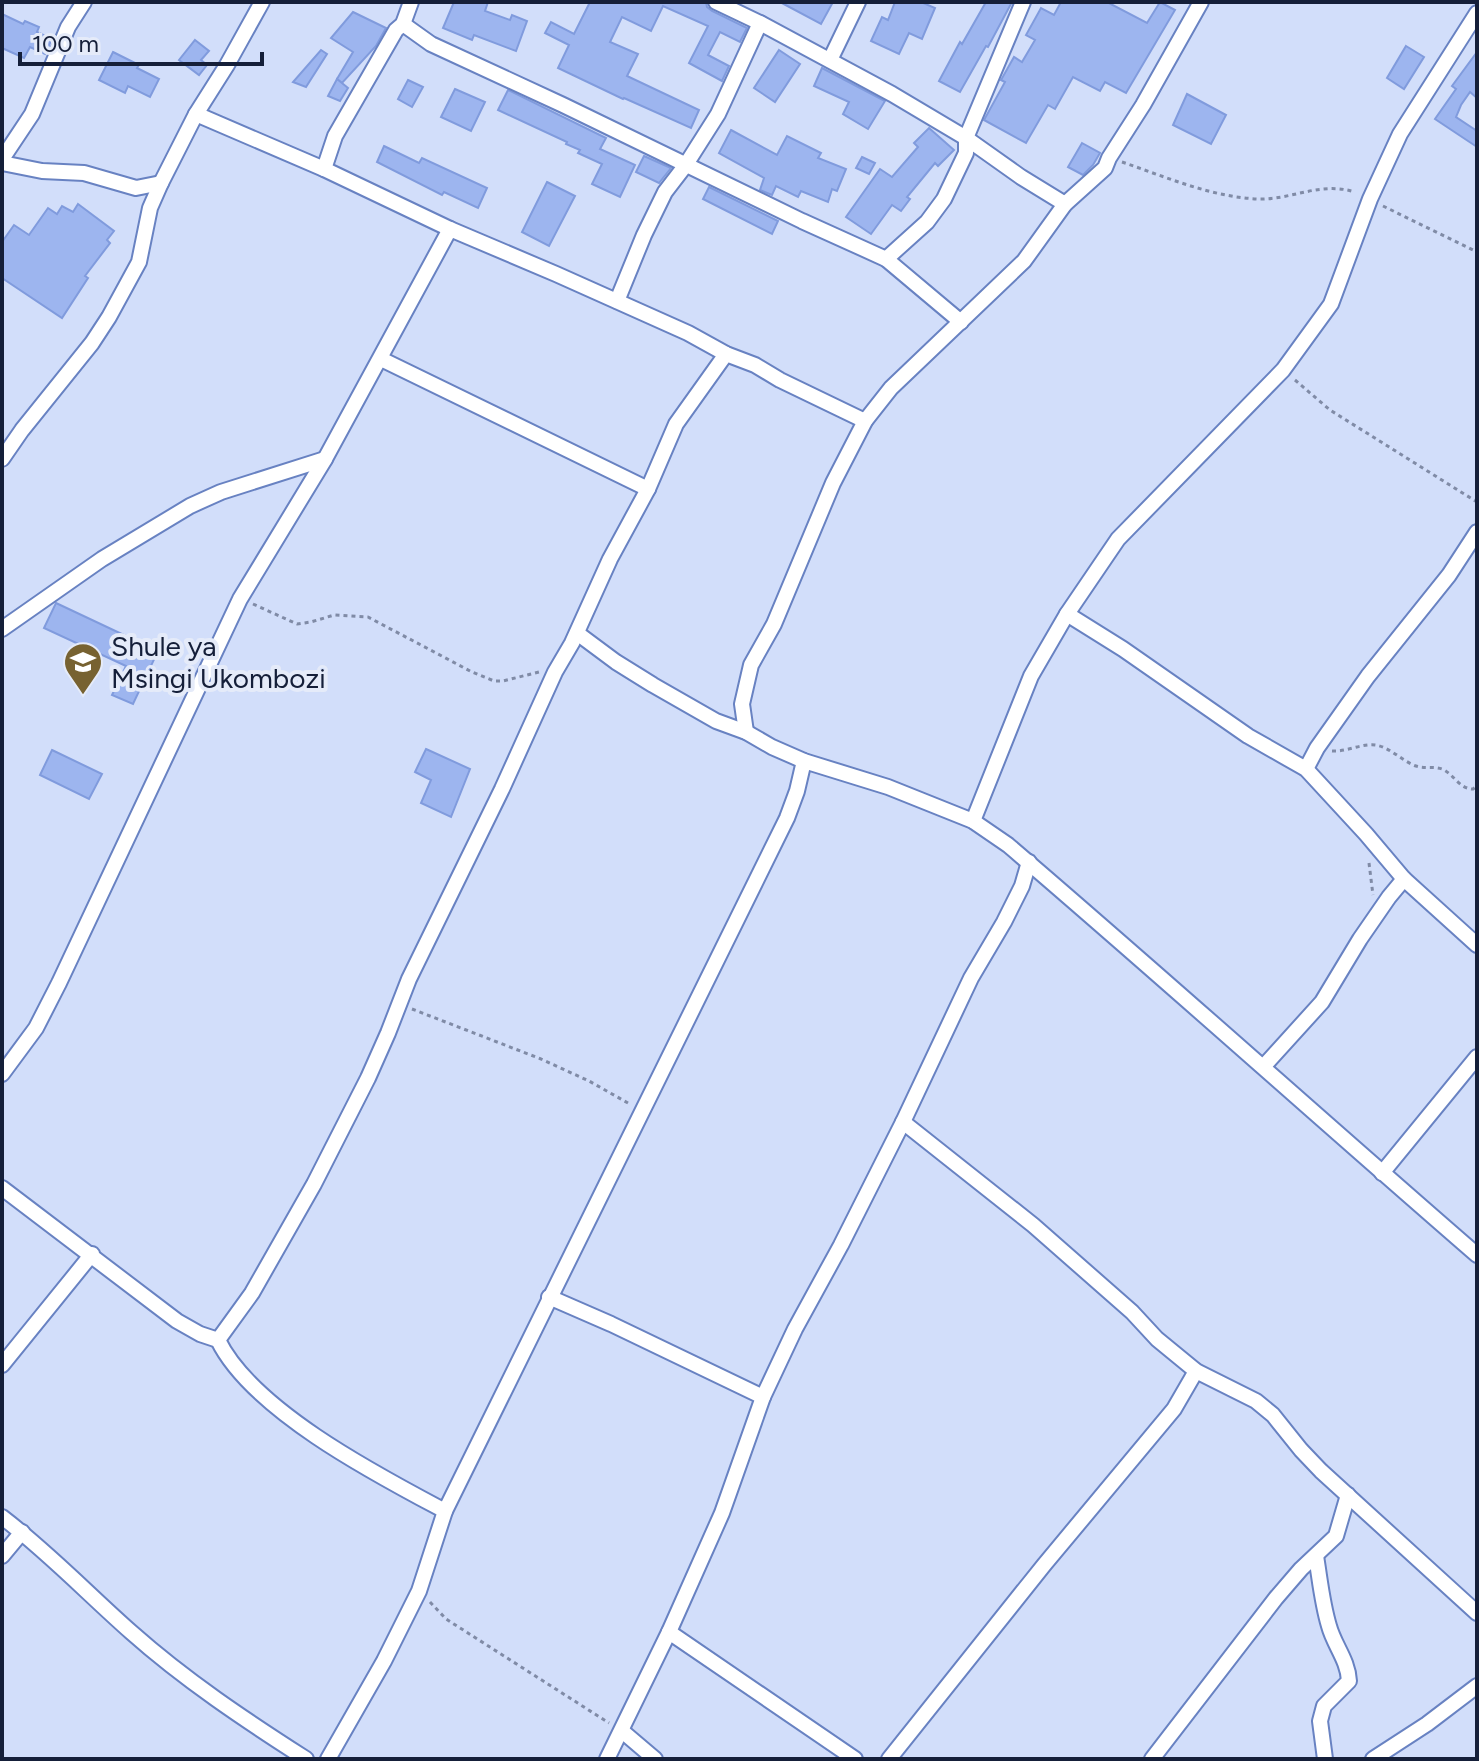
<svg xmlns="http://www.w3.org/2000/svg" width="1479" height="1761" font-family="Figtree,sans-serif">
	<rect width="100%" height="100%" fill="#d2defa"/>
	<g fill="#9db5ef" stroke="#809bdd" stroke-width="2">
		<path d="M454 2H488L485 11 510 20 512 15 527 21 516 51 474 35 472 40 443 28Z"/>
		<path d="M590 2H706L707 7 712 11 747 28 740 42 720 32 708 55 729 66 722 81 689 63 708 26 663 6 651 31 622 17 610 42 638 54 627 76 699 110 691 128 624 98 623 99 558 68 569 45 545 33 551 22 574 34Z"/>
		<path d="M780 2H833L821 24Z"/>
		<path d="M895 2H921L935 8 922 39 909 33 899 54 871 41 882 17 888 20Z"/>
		<path d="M986 2H1012L988 47 986 46 960 92 939 81 960 42 962 44Z"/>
		<path d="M1061 2H1107L1147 23 1160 2 1175 10 1126 93 1105 82 1100 91 1073 77 1055 109 1048 105 1026 143 984 120 1005 82 1001 80 1014 57 1022 62 1035 40 1026 35 1041 8 1054 15Z"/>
		<path d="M353 12 386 28 376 46 342 83 337 79 353 52 331 38Z"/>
		<path d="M2 14 23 24 25 21 39 27 37 32 52 39 45 54 30 47 24 58 2 48Z"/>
		<path d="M195 40 209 51 201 60 207 65 199 75 179 60Z"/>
		<path d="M1406 46 1424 57 1404 89 1387 78Z"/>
		<path d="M321 50 327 54 306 87 293 82Z"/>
		<path d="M779 50 800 64 775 102 754 88Z"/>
		<path d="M113 52 139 65 137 68 159 79 150 97 128 86 125 93 99 80Z"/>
		<path d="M1477 52V98L1470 92 1461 105 1456 117 1477 131V147L1435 119 1456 89 1452 86Z"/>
		<path d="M822 68 885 101 868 129 843 114 849 102 814 86Z"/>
		<path d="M337 79 348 88 340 101 328 96Z"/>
		<path d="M408 80 423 87 412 107 398 99Z"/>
		<path d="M455 89 485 102 471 131 441 117Z"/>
		<path d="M508 90 606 138 600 149 635 165 620 197 592 184 602 164 578 153 580 150 566 144 567 142 498 110Z"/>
		<path d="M1187 94 1226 115 1211 144 1173 125Z"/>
		<path d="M929 128 954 150 938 166 935 163 907 197 910 199 901 211 892 205 871 234 846 217 880 169 892 177 918 147 914 143Z"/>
		<path d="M731 130 777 155 787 136 821 153 818 158 846 169 837 191 832 189 828 202 801 191 798 197 776 186 772 195 760 190 764 178 719 153Z"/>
		<path d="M1082 143 1100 153 1093 165 1083 175 1068 167Z"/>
		<path d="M384 146 419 163 422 158 487 188 478 208 444 192 442 195 377 162Z"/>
		<path d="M644 156 671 168 659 183 636 172Z"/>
		<path d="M862 157 875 163 869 174 856 168Z"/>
		<path d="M547 182 575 196 549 246 522 232Z"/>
		<path d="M709 187 778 221 772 234 703 199Z"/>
		<path d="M78 204 114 231 107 240 110 243 85 276 88 278 62 318 2 278V242L14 225 29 235 48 208 57 214 62 206 73 212Z"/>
		<path d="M56 603 158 651 133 704 112 695 126 666 44 628Z"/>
		<path d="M426 749 470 769 451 817 421 803 431 780 415 772Z"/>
		<path d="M52 750 102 774 89 799 40 775Z"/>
	</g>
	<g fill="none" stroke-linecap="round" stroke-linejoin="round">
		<g stroke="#6882c2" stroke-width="18">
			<g id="street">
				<path d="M716 2 760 23 892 94 966 138 1021 177 1065 204"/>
				<path d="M403 24 431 44 563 105 802 221 886 259 961 322"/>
				<path d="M830 60 858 2"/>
				<path d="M196 114 324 169 450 229 556 274 688 333 726 354 755 365 780 380 865 421"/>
				<path d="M2 159 32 114 68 27 84 2"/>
				<path d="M2 163 42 171 84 173 136 188 161 183"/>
				<path d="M324 169 335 136 396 30 403 24 411 2"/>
				<path d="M886 259 927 222 944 199 966 153V138L1023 2"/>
				<path d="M617 301 644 235 665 192 685 166 718 114 760 23"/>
				<path d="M381 359 648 489"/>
				<path d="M2 459 22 430 92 343 109 317 139 262 150 208 161 183 196 114 227 65 262 2"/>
				<path d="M1067 614 1123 649 1248 736 1306 769 1366 834 1404 879 1477 945"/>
				<path d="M2 629 102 559 190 506 221 492 325 459"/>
				<path d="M577 633 616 662 653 685 716 721 746 732 772 747 804 761 888 787 973 821 1008 845C1166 980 1320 1119 1477 1255"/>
				<path d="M746 732 742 704 751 665 774 624 833 483 865 421 891 388 1024 261 1065 204 1105 168 1109 158 1143 105 1201 2"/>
				<path d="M1306 769 1317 748 1368 676 1449 575 1477 532"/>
				<path d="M973 821 1031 676 1067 614 1118 539 1283 370 1331 304 1370 199 1400 134 1477 13"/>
				<path d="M1264 1066 1322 1002 1360 939 1389 897 1404 879"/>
				<path d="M2 1074 36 1028 59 983 240 599 325 459 450 229"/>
				<path d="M903 1122 1033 1225 1132 1312 1157 1339 1196 1371 1256 1401 1273 1415 1301 1450 1321 1471 1477 1613"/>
				<path d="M1382 1173 1477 1057"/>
				<path d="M2 1188 177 1321 200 1334 218 1340"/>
				<path d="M549 1297 611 1324 763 1397"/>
				<path d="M2 1365 92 1254"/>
				<path d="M445 1511C377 1475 252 1410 218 1340L252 1293 314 1184 368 1078 388 1033 409 979 502 789 555 672 572 643 610 559 648 489 676 424 726 354"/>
				<path d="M2 1517C48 1552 88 1594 131 1632 185 1680 245 1720 306 1759"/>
				<path d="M2 1556 22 1532"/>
				<path d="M1316 1556C1320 1580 1322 1603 1329 1626 1334 1645 1348 1660 1349 1681L1324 1706 1320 1721 1325 1759"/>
				<path d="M669 1632 855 1759"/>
				<path d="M622 1731 655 1759"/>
				<path d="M328 1759 384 1661 419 1591 445 1511 787 818 797 791 804 761"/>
				<path d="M607 1759 669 1632 722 1513 763 1397 795 1329 841 1245 903 1122 971 978 1004 922 1022 886 1029 862"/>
				<path d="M889 1759 1044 1565 1174 1409 1196 1371"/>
				<path d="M1152 1759 1276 1598 1301 1569 1336 1536 1348 1495"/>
				<path d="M1373 1759 1427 1724 1477 1686"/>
			</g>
		</g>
		<g stroke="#808ba6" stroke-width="3" stroke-dasharray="4 4" stroke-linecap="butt">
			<path d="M1122 162C1166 177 1211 197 1258 199 1292 200 1320 181 1355 192"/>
			<path d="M1383 206 1477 252"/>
			<path d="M1295 380 1330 410 1477 502"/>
			<path d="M253 604 297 624 311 622 334 615 368 617 472 672 494 681H503L539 672"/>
			<path d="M1332 751C1347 752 1362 743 1376 745 1391 748 1402 761 1416 766 1424 769 1433 766 1442 769 1454 774 1459 789 1473 789L1477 786"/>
			<path d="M1369 863 1373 895"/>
			<path d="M412 1009 541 1059 589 1081 628 1103"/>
			<path d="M430 1602 446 1619 609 1723"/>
		</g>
		<use href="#street" stroke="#fff" stroke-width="14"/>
	</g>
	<defs>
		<g id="school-pin" transform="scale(2)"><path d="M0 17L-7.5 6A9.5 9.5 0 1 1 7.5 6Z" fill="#776231" stroke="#e5ebf9"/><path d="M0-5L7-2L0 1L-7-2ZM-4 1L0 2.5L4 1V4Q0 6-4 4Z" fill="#fff"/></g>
	</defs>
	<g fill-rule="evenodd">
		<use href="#school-pin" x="83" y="662"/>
	</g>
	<g text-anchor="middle" stroke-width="8" stroke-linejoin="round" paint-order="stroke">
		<g font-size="28" fill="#151f39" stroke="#e5ebf9" text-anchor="start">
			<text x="111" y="656">Shule ya<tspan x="111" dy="32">Msingi Ukombozi</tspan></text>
		</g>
	</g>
	<rect width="1479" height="1761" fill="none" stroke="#151f39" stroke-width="8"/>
	<path d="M20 52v12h242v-12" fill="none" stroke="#151f39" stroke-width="4"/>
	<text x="32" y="52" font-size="24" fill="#151f39" stroke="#e5ebf9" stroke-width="6" paint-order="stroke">100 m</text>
</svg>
